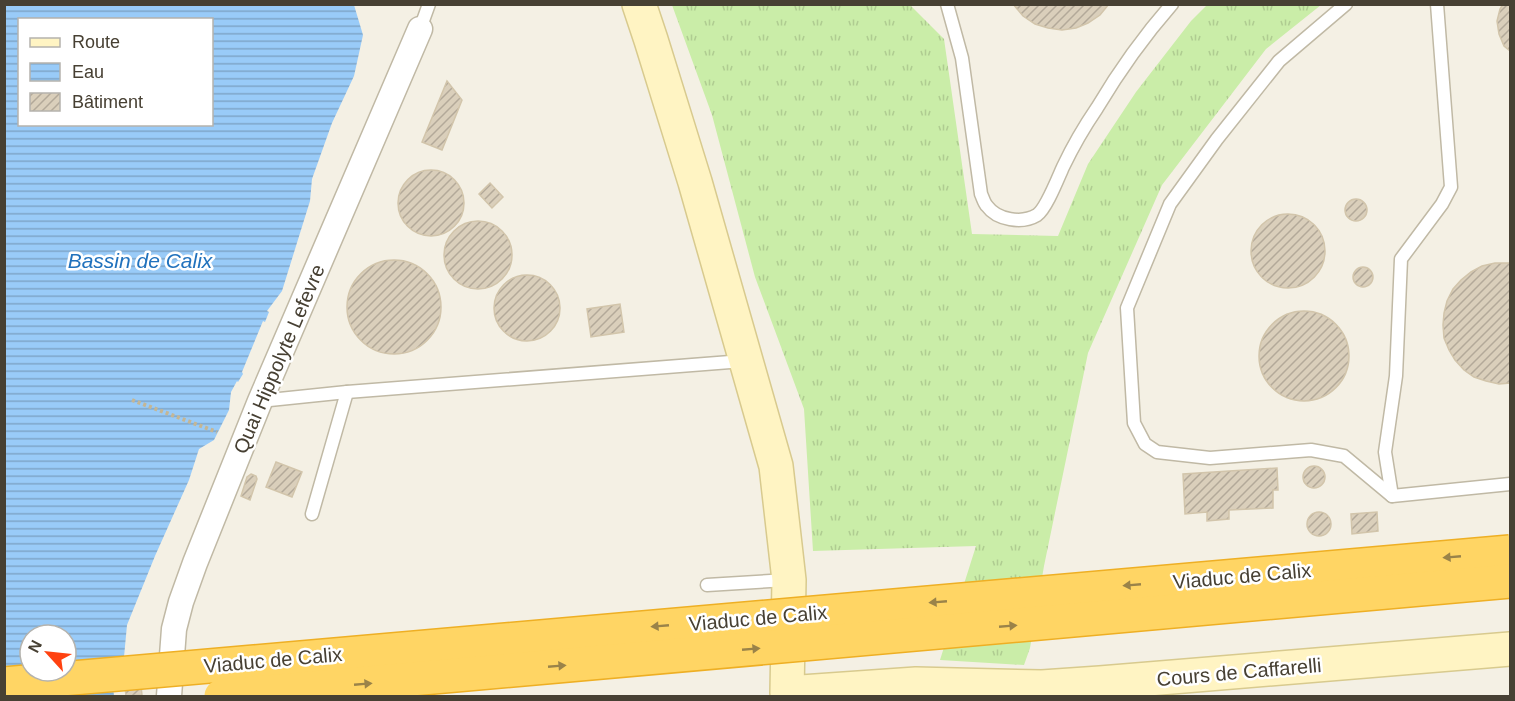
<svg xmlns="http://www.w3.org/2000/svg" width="1515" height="701" font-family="Helvetica,sans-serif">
	<defs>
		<pattern id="grass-tufts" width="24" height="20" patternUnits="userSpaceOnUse" patternTransform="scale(1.5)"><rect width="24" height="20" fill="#caeda8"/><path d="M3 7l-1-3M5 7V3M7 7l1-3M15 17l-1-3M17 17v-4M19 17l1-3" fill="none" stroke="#afcc91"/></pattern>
		<pattern id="water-rules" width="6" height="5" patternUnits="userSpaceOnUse" patternTransform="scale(1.5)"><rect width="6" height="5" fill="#99cbf8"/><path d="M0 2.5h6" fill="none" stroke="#7fa6c9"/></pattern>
		<pattern id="building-hatch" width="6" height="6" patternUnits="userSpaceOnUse" patternTransform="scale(1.5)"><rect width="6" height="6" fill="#dacfbb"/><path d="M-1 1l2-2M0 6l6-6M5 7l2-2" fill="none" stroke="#b3a999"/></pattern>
	</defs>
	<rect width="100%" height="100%" fill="#f4f0e4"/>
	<path fill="url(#grass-tufts)" d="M672 5H910L944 39 972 234 1058 236 1088 164 1136 92 1191 21 1207 5H1321L1266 49 1162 185 1088 353 1044 566 1030 648 1024 665 940 660 976 546 813 551 804 409 755 277 712 115Z"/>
	<path fill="url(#water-rules)" fill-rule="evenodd" d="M4 5H354L363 35 354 76 332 123 312 179 310 201 282 291 267 311 269 312 265 322 263 321 242 372 243 374 238 382 237 381 231 392 229 410 214 440 199 449 189 480 155 556 127 625 124 657 110 658 114 696H5ZM20 20H212V124H20ZM30 635H66V671H30Z"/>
	<g fill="url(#building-hatch)" stroke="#d2c5ab" stroke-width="1.5">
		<path d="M1013 4H1109L1100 15 1088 23 1076 28 1062 30 1048 28 1035 24 1023 16Z"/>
		<path d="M1503 4H1510V51L1504 46 1499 34 1497 21 1500 9Z"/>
		<path d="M447 81 462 100 442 150 422 142Z"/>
		<circle cx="431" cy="203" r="33"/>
		<path d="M490 183 503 197 492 208 479 194Z"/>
		<circle cx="1356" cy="210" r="11"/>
		<circle cx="1288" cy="251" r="37"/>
		<circle cx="478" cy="255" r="34"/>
		<circle cx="394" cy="307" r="47"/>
		<path d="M1495 263H1510V383L1499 384 1486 381 1474 377 1464 370 1455 360 1449 350 1444 338 1443 325 1444 313 1447 301 1453 289 1461 280 1471 272 1482 266Z"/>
		<circle cx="1363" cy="277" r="10"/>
		<circle cx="527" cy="308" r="33"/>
		<path d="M620 304 624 332 591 337 587 309Z"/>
		<circle cx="1304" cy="356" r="45"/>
		<path d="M276 462 302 472 292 497 266 487Z"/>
		<circle cx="1314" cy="477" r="11"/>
		<path d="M1277 468 1278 490H1273V508L1229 510V519L1207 521V512L1185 514 1183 474Z"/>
		<path d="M251 474 256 476 257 479 250 500 241 496 247 477Z"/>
		<path d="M1377 512 1378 531 1352 534 1351 514Z"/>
		<circle cx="1319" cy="524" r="12"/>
		<path d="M141 686 142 695 126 696 125 687Z"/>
	</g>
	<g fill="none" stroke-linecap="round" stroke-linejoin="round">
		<g stroke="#c0b9a5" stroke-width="15">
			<g id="lane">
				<path d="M947 4 962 58 981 194C983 198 984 203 987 206 997 220 1022 224 1037 215 1046 209 1058 178 1063 167 1073 146 1084 127 1097 108 1119 71 1144 36 1172 4"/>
				<path d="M1346 4 1279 61 1217 139 1170 204 1127 308 1134 423 1145 444 1157 452 1210 458 1311 450 1344 456 1392 496"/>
				<path d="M1437 4 1451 187 1442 204 1401 259 1396 376 1385 452 1392 496 1510 484"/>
				<path d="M420 29 429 4"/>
				<path d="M260 401 347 392 743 361"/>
				<path d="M312 514 347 392"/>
				<path d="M707 585 787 580"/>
			</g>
		</g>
		<g stroke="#c0b9a5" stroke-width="27">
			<path id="street" d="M169 696 174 629 181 602 195 563 260 401 420 29"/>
		</g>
		<g stroke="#d8ca8e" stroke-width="36">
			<path id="secondary" d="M639 4 651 40 695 182 776 466 789 580 787 693 916 684 1042 687 1100 683 1510 649"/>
		</g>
		<path stroke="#c4b695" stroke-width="4" stroke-dasharray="3 3" stroke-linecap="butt" d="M132 400 217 432"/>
		<use href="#lane" stroke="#fff" stroke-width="12"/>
		<use href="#street" stroke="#fff" stroke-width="24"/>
		<use href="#secondary" stroke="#fff4c3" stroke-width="33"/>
		<g stroke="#eeaf24" stroke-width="36" stroke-linecap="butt">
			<g id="highway-bridge">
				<path d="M4 684 1510 552"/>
				<path d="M221 696 1510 581"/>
			</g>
		</g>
		<use href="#highway-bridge" stroke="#ffd564" stroke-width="33"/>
	</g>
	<defs><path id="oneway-solid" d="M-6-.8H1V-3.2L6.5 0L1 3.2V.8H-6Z" transform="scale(1.5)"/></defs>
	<g fill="#9a8349">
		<use href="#oneway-solid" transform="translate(1452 557) rotate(175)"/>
		<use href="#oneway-solid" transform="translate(1132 585) rotate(175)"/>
		<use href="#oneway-solid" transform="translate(938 602) rotate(175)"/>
		<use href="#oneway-solid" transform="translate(660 626) rotate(175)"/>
		<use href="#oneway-solid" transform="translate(1008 626) rotate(-5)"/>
		<use href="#oneway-solid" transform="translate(751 649) rotate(-5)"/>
		<use href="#oneway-solid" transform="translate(557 666) rotate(-5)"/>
		<use href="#oneway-solid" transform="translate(363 684) rotate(-5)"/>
	</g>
	<g text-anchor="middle" stroke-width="5" stroke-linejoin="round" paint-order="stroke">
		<g font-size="20" fill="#474033" stroke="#fff">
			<text transform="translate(279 359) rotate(-67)" y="7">Quai Hippolyte Lefevre</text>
			<text transform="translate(1242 576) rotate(-5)" y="7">Viaduc de Calix</text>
			<text transform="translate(758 618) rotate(-5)" y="7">Viaduc de Calix</text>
			<text transform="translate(273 660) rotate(-5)" y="7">Viaduc de Calix</text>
			<text transform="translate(1239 672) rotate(-5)" y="7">Cours de Caffarelli</text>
		</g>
		<g font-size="21" font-style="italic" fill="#2172bd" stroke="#fff">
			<text x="140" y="268">Bassin de Calix</text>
		</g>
	</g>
	<rect width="1515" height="701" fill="none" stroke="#474033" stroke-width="12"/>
	<rect x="18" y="18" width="195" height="108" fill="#ffffff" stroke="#b5b3ad" stroke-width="1.5"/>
	<rect x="30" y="38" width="30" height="9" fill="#fff4c3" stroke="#b5b3ad" stroke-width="1.5"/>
	<text x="72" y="48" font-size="18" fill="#474033">Route</text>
	<rect x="30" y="63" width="30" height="18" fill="url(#water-rules)" stroke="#b5b3ad" stroke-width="1.5"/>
	<text x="72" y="78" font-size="18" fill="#474033">Eau</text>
	<rect x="30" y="93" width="30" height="18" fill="url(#building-hatch)" stroke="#b5b3ad" stroke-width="1.5"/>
	<text x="72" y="108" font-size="18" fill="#474033">Bâtiment</text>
	<g transform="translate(48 653) rotate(297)"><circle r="28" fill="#ffffff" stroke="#b5b3ad" stroke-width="1.5"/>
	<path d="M0-4.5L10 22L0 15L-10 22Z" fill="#ff4210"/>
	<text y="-9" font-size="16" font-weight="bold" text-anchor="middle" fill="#474033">N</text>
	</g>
</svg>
